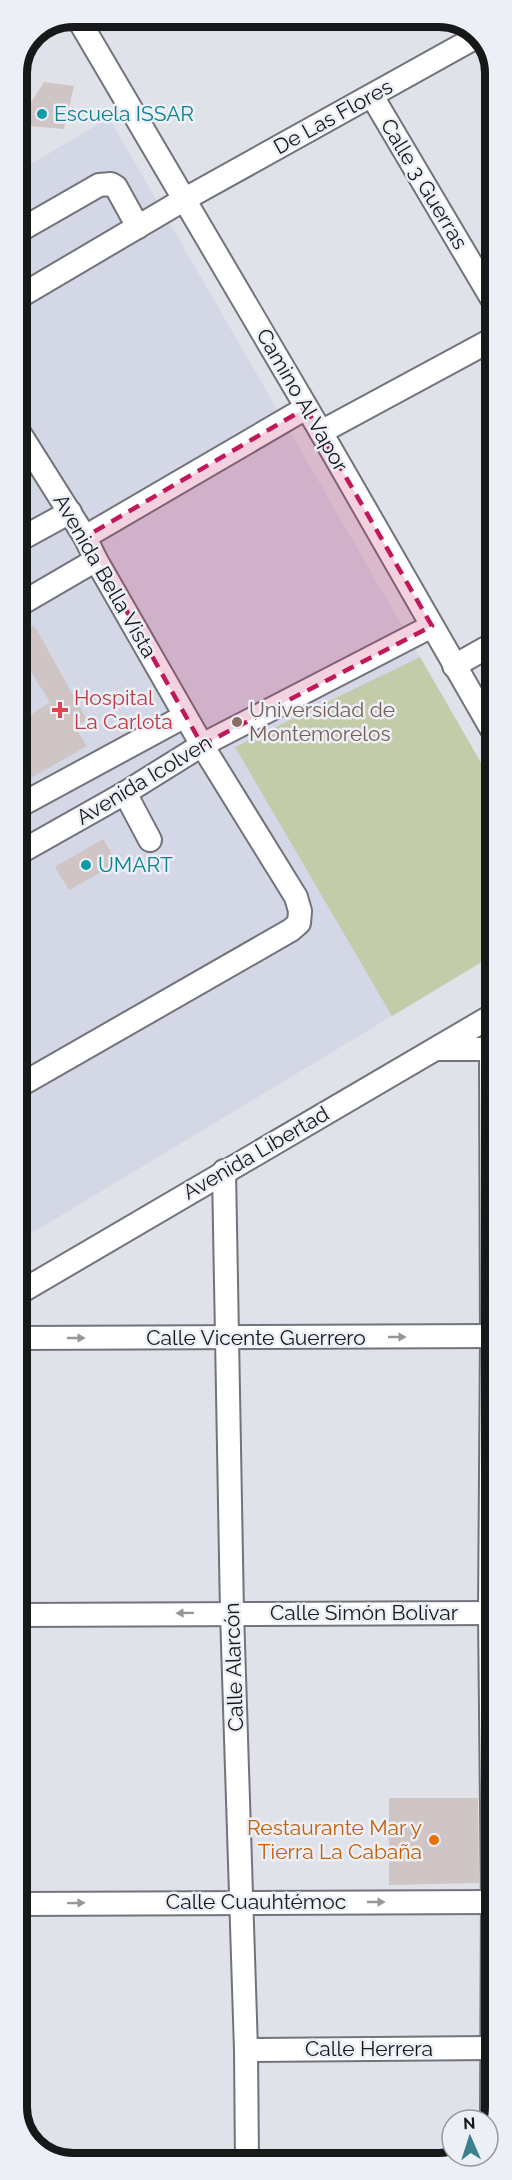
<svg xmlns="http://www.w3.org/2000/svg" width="512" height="2180" font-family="Raleway,sans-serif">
	<rect width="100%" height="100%" fill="#e0e2ea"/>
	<path fill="#d3d7e6" d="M109 118 495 787V954L17 1242V172Z"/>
	<path fill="#c4cba9" d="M420 657 495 787V954L392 1016 235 747Z"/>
	<g fill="#cfc5c4">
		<path d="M44 82 74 86 64 129 17 125V102L30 104Z"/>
		<path d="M34 625 87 720 75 727 87 746 17 786V724L50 702 31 672 17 680V635Z"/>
		<path d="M103 839 117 863 69 890 55 867Z"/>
		<path d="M389 1798H478L479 1883 389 1885Z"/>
	</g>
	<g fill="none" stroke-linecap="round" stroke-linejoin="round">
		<g stroke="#72737b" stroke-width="26">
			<g id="minor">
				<path d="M77 17 321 432 495 735"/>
				<path d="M372 96 495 304"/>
				<path d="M17 232 99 185 111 184 116 187 138 227"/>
				<path d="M17 298 185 199 480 35"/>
				<path d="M17 429 85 537 96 560 202 745 296 897 300 911 299 923 291 930 17 1087"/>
				<path d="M321 432 495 338"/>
				<path d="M85 537 306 408"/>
				<path d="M17 541 70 512"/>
				<path d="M17 606 96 560"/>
				<path d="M454 666 495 643"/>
				<path d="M125 793 150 840"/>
				<path d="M17 807 185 716"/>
				<path d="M17 854 125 793 202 745 432 626"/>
				<path d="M436 1049H495"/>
				<path d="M491 1049 492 1336 490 1613 493 1902 492 2116"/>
				<path d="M224 1171 232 1613 246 2050 247 2163"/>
				<path d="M17 1294 495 1014"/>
				<path d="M17 1338 495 1336"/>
				<path d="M17 1615 495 1613"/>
				<path d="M17 1904 495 1902"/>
				<path d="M246 2050 491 2048"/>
			</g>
		</g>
		<use href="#minor" stroke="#fff" stroke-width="22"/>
	</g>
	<defs><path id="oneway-solid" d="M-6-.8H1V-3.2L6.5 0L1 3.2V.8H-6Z" transform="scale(1.5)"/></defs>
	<g fill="#979798">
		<use href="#oneway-solid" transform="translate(397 1337)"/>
		<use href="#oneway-solid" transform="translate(76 1338)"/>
		<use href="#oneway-solid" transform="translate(185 1613) rotate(179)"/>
		<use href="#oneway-solid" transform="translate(376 1902)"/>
		<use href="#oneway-solid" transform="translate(76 1903) rotate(-1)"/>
	</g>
	<path fill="#c2185b" fill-opacity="0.2" stroke="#c2185b" stroke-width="4.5" stroke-dasharray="12 8" stroke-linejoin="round" d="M306 408 432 626 202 745 85 537Z"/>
	<g fill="#0f9aa8" stroke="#edeff7" stroke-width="2">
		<circle cx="42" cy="114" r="6"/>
		<circle cx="86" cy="865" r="6"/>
	</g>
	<path fill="#e0444e" stroke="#edeff7" stroke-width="2" d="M57 701h6v6h6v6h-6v6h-6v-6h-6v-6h6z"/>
	<circle fill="#8d6e63" stroke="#edeff7" stroke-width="2" cx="237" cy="722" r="6"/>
	<circle fill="#e8710a" stroke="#edeff7" stroke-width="2" cx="434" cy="1840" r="6"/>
	<g text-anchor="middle" stroke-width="5" stroke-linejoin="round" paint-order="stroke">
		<g font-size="21" fill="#0d838f" stroke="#edeff7" text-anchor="start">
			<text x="54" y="121">Escuela ISSAR</text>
			<text x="98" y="872">UMART</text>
		</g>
		<g font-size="21" fill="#17181a" stroke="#edeff7">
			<text transform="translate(333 117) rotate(-29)" y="7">De Las Flores</text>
			<text transform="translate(424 184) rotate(59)" y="7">Calle 3 Guerras</text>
			<text transform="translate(302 400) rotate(60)" y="7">Camino Al Vapor</text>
			<text transform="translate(105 576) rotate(60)" y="7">Avenida Bella Vista</text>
			<text transform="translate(144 780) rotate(-31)" y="7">Avenida Icolven</text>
			<text transform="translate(256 1153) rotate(-30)" y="7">Avenida Libertad</text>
			<text x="256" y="1345">Calle Vicente Guerrero</text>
			<text x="364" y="1620">Calle Simón Bolívar</text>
			<text transform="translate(234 1667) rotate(-92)" y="7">Calle Alarcón</text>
			<text x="256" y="1909">Calle Cuauhtémoc</text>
			<text x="369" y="2056">Calle Herrera</text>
		</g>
		<g font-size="21" fill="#be3a42" stroke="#edeff7" text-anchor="start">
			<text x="74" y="705">Hospital<tspan x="74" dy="24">La Carlota</tspan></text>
		</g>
		<g font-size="21" fill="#785e54" stroke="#edeff7" text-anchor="start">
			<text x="249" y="717">Universidad de<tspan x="249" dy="24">Montemorelos</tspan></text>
		</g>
		<g font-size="21" fill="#c56008" stroke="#edeff7" text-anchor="end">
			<text x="422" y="1835">Restaurante Mar y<tspan x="422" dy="24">Tierra La Cabaña</tspan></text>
		</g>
	</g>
	<path d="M0 0H512V2180H0ZM73 27H439A46 46 0 0 1 485 73V2107A46 46 0 0 1 439 2153H73A46 46 0 0 1 27 2107V73A46 46 0 0 1 73 27Z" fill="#edeff7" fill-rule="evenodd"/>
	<path fill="none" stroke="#17181a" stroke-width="8" d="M73 27H439A46 46 0 0 1 485 73V2107A46 46 0 0 1 439 2153H73A46 46 0 0 1 27 2107V73A46 46 0 0 1 73 27Z"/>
	<g transform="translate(470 2138) rotate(357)"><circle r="28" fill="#edeff7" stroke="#97999f" stroke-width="1.5"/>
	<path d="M0-4.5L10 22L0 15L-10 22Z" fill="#3b808e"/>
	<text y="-9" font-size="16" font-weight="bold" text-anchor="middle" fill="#17181a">N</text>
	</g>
</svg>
